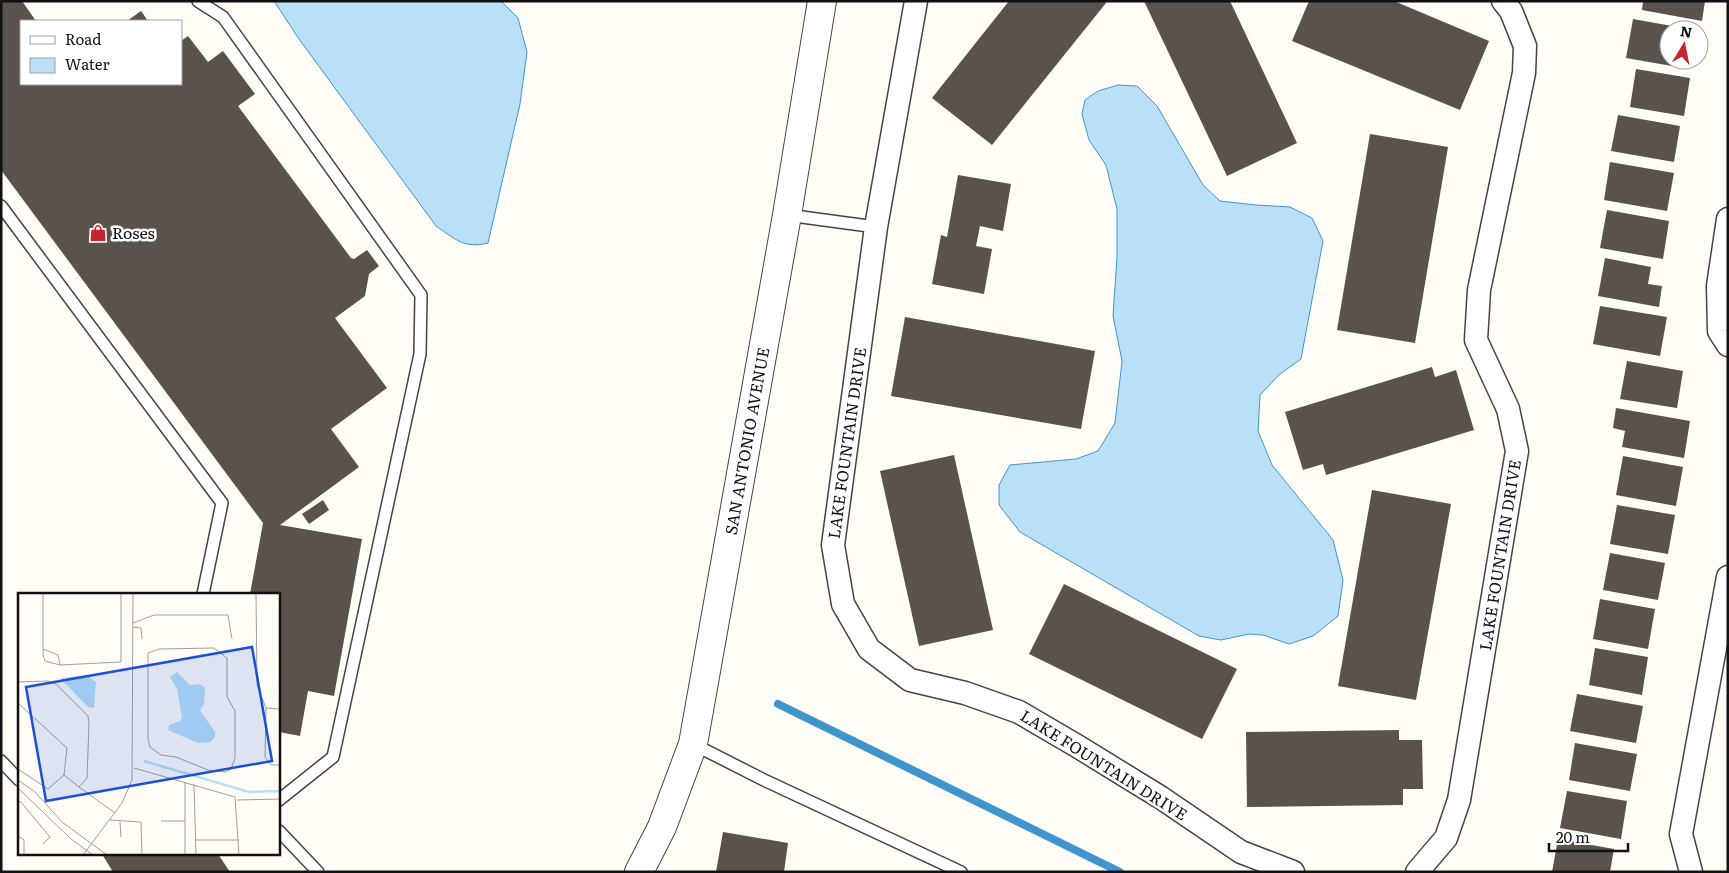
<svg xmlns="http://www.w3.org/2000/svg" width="1729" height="873" font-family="Literata,serif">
	<rect width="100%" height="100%" fill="#fffdf5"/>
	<g fill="#b9e0f7" stroke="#3f96cf">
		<path d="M274 1H501L518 18 527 52 520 104 488 243C464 249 455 239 436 226L299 39Z"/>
		<path d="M1118 85 1137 86 1157 106 1203 185 1220 201 1256 205 1290 207 1312 218 1323 241 1301 359 1280 374 1260 395 1258 431 1272 465 1333 540 1343 580 1338 616 1313 636 1289 644 1263 635 1249 634 1221 640 1199 636 1020 532 999 505V485L1010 465 1076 459 1098 451 1115 423 1122 361 1113 316 1117 257V209L1106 165 1089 140 1082 114 1085 100 1098 91Z"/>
	</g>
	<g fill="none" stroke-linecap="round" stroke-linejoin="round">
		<path stroke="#3f96cf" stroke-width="8" d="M778 704 1120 872"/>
	</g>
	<g fill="#5a524d">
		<path d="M1 1H22L36 21H21V84H181V41L188 36 208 62 223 51 255 94 238 106 351 258 354 259 367 250 379 266 369 274 365 296 335 318 387 388 331 429 359 467 280 525 362 539 334 696 308 691 300 736 279 732V594H250L263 523 1 170Z"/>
		<path d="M1009 1H1104L1106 3 992 145 932 98Z"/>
		<path d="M1144 1H1230L1297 143 1227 176Z"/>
		<path d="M1309 1H1394L1489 41 1460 110 1292 41Z"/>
		<path d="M1643 1H1705L1702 21 1642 10Z"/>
		<path d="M141 11 148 21H127Z"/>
		<path d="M1633 19 1689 29 1669 30V60H1690L1689 69 1626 58Z"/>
		<path d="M1636 69 1690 78 1684 116 1630 107Z"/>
		<path d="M1618 115 1680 126 1674 162 1611 151Z"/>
		<path d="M1370 134 1448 147 1415 343 1337 330Z"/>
		<path d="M1610 162 1674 173 1667 211 1604 200Z"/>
		<path d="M958 175 1011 184 1003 231 980 226 976 246 992 249 984 294 932 284 941 235 947 237Z"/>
		<path d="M1607 210 1669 221 1663 259 1600 248Z"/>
		<path d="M1605 258 1651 267 1648 284 1662 286 1659 307 1598 296Z"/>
		<path d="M1600 306 1667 317 1660 356 1593 344Z"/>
		<path d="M905 317 1095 351 1081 429 891 396Z"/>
		<path d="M1627 361 1683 371 1677 408 1620 399Z"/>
		<path d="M1432 367 1435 377 1456 370 1474 430 1326 475 1323 464 1303 470 1285 412Z"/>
		<path d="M1616 408 1690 421 1684 458 1622 447 1625 431 1613 428Z"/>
		<path d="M954 455 993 630 919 646 880 471Z"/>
		<path d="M1623 456 1683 467 1676 506 1616 495Z"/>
		<path d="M1372 490 1451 504 1416 700 1338 686Z"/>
		<path d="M323 500 329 510 309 524 302 514Z"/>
		<path d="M1617 505 1675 515 1668 554 1610 544Z"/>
		<path d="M1610 553 1665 563 1658 600 1603 590Z"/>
		<path d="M1064 584 1237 669 1202 739 1029 654Z"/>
		<path d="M1600 599 1655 609 1648 649 1593 639Z"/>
		<path d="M1595 648 1648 657 1642 695 1589 685Z"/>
		<path d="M1577 694 1643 706 1636 743 1570 731Z"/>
		<path d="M1399 730V740H1422L1423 789H1403V805L1247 807 1246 732Z"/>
		<path d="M1575 743 1637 754 1630 791 1569 780Z"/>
		<path d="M1567 791 1627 801 1621 839 1560 828Z"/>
		<path d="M723 832 788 843 784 872H716Z"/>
		<path d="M1558 839 1614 849 1610 872H1552Z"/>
		<path d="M102 854H218L230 872H113Z"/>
	</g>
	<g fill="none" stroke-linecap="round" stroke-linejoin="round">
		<g stroke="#444" stroke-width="14">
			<g id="service">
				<path d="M198 1 223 17 421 295 420 354 333 757 279 800"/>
				<path d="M1 206 222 503 203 594"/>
				<path d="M787 215 876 227"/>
				<path d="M693 744 764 780 961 872"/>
				<path d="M1 761 19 780"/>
				<path d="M279 831 318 872"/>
			</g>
		</g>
		<g stroke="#444" stroke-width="25">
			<g id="minor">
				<path d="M916 1 876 227 833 545 843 604 869 649 910 680 965 693 1019 712 1077 746 1160 797 1241 852 1293 872"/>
				<path d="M1728 219 1718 286 1719 331 1728 345"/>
				<path d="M1417 872 1446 838 1459 800 1517 451 1508 409 1476 340 1479 290 1524 73 1525 46 1511 11 1503 1"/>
				<path d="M1691 872 1681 834 1728 577"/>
			</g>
		</g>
		<g stroke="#444" stroke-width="30">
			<path id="tertiary" d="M639 872 662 827 693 744 787 215 822 1"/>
		</g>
		<use href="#service" stroke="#fff" stroke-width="11"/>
		<use href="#minor" stroke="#fff" stroke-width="22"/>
		<use href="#tertiary" stroke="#fff" stroke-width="28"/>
	</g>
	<defs>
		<g id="shop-bare" transform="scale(1.35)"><path d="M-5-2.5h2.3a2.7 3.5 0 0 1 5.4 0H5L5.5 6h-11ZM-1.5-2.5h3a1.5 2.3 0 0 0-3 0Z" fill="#c4262e" stroke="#fff" stroke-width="2.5" paint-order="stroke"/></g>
	</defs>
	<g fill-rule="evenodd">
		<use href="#shop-bare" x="98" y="233"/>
	</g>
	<g text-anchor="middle" stroke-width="5" stroke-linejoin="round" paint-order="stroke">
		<g font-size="16" fill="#111" stroke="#fff" text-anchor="start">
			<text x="112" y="239">Roses</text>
		</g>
		<g font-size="16" fill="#111" stroke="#fff">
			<text transform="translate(747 441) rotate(-80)" y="6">SAN ANTONIO AVENUE</text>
			<text transform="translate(847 443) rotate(-82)" y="6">LAKE FOUNTAIN DRIVE</text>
			<text transform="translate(1500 555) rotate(-81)" y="6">LAKE FOUNTAIN DRIVE</text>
			<text transform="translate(1104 765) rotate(32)" y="6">LAKE FOUNTAIN DRIVE</text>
		</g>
	</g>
	<g transform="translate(18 593)">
		<rect width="262" height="262" fill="#fffdf5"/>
		<path d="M159 79 172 92 182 91 187 95 186 111 182 117 197 139V144L192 149 180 150 150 137 151 132 162 128 164 124 159 96 152 84ZM68 82 78 89 76 115 70 114 42 85Z" fill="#b9e0f7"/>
		<path fill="none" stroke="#b9e0f7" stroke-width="2.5" d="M126 168 231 199 263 198"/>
		<path fill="none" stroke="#a09f9a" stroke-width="1" d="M25 1V62L27 68 42 72 103 69V1M238 1 239 92 248 115 247 164 253 172H263M115 30 136 22H210L214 46M115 34 123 35 124 46M196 55 209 65V104L217 118V165L213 176 208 179 190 177 158 164 143 162 132 154 130 146V60L141 56ZM25 56 40 62 42 72M0 89 30 88 38 91 70 123 71 131 69 185 61 194 46 182 30 196 0 176M0 110 49 155 46 182M248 115 263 116M116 175 217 204 221 262M0 187 17 199 44 229 89 262M167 189V262M176 191 178 262M61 194 97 220M0 195 53 246 75 262M219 207 263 206M0 211 2 208 32 244 25 251M92 227 123 229 124 262M143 228H167M102 229 103 244M0 243 6 247V262M178 247H221M65 262 104 210 114 187 115 1"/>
		<path fill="#1d4ed8" fill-opacity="0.15" stroke="#1d4ed8" stroke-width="2.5" d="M234 54 254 168 28 208 8 94Z"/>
		<rect width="262" height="262" fill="none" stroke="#111" stroke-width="2.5"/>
	</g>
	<rect width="1729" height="873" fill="none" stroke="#111111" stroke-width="5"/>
	<rect x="20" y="20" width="162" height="65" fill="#ffffff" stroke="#a0a0a0"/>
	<rect x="30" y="36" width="25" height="8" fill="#ffffff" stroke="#a0a0a0"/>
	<text x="65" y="45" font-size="15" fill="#111111">Road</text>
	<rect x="30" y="58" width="25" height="15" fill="#b9e0f7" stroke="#a0a0a0"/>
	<text x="65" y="70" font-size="15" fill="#111111">Water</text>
	<g transform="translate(1684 45) rotate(10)"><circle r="24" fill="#ffffff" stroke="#a0a0a0"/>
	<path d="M0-4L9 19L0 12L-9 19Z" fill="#c4262e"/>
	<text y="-8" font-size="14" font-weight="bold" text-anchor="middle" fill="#111111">N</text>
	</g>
	<path d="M1549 843v8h79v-8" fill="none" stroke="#111111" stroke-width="2.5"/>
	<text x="1556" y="843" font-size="15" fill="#111111" stroke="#ffffff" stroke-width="4" paint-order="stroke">20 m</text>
</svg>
